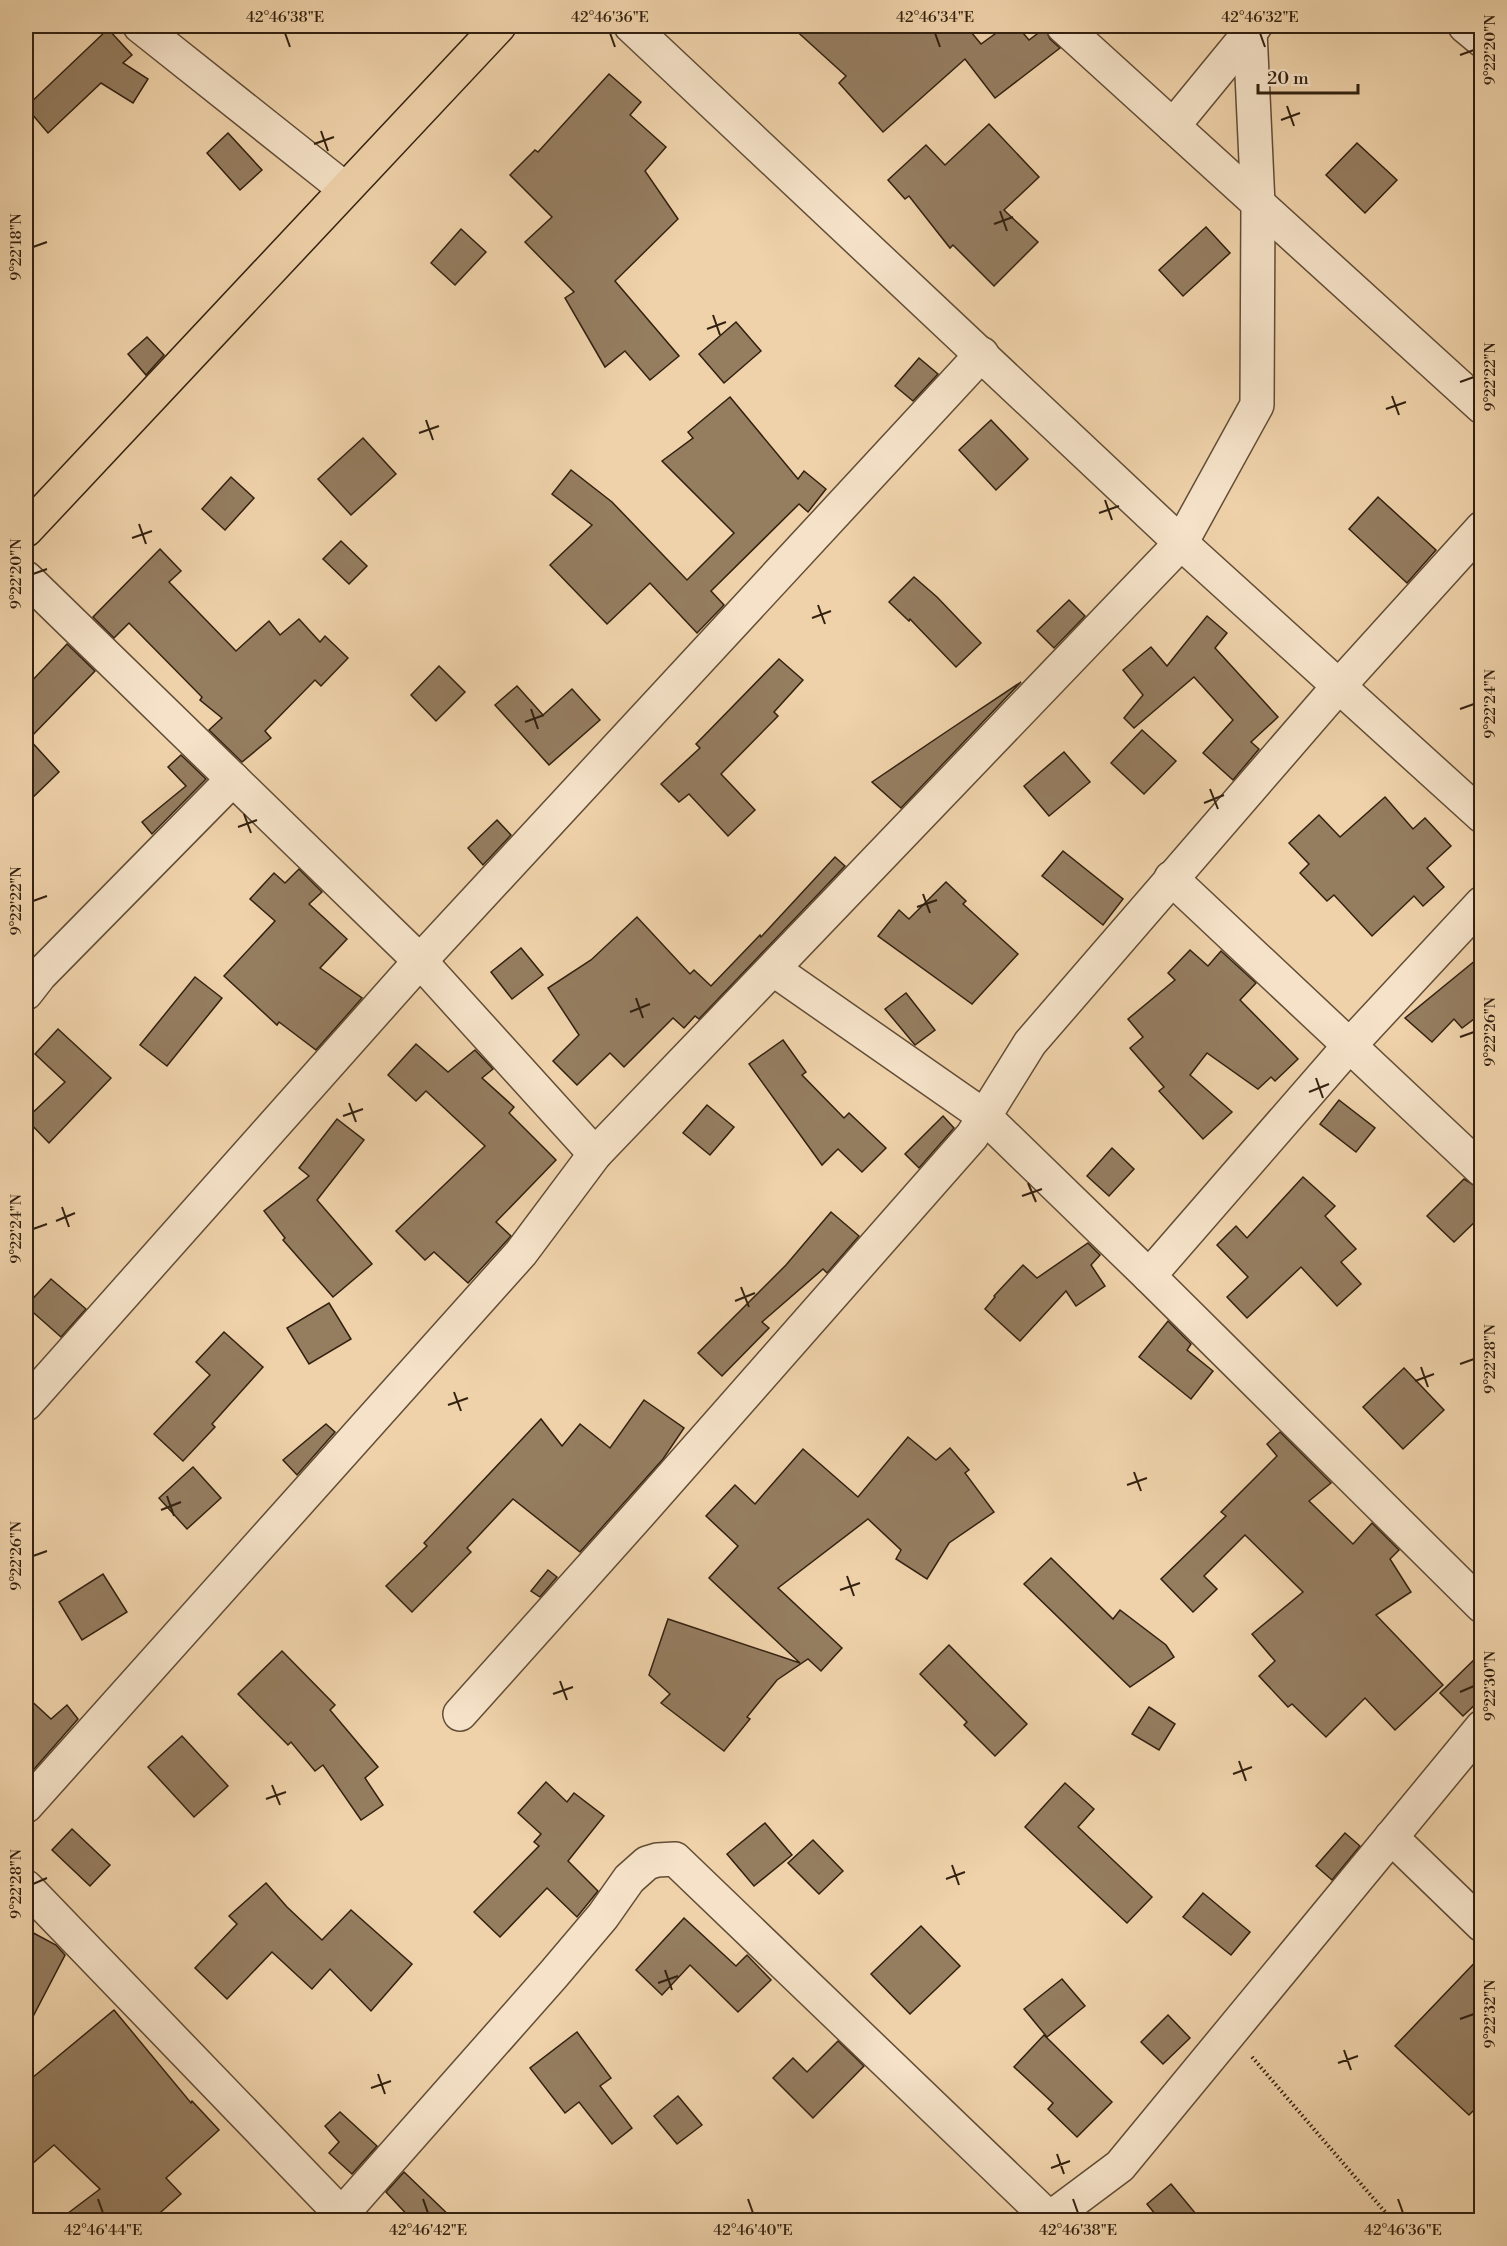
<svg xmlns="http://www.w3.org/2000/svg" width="1507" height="2246" font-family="'Libre Bodoni',serif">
	<rect width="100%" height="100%" fill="#efd2aa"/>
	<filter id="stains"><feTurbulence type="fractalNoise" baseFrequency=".00333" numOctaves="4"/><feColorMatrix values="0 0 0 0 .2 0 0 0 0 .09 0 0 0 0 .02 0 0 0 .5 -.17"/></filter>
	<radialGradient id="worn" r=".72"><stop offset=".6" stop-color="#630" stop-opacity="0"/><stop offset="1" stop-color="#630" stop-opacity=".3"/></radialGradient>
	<g fill="#957d60" stroke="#332110" stroke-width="1.5">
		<path d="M791 26H966L981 44 1006 26H1017L1029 40 1045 28 1050 39 1060 48 995 98 965 59 883 132 839 83 846 76Z"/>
		<path d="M108 29 132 55 123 63 148 79 133 103 101 83 48 133 26 107Z"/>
		<path d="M609 74 641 102 630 115 666 147 645 171 678 219 615 281 679 356 650 380 625 351 605 367 565 298 574 292 525 242 552 217 510 175 535 150 538 152Z"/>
		<path d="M989 124 1039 177 1004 210 1038 242 994 286 953 245 950 248 909 196 905 199 888 180 926 145 945 165Z"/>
		<path d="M228 133 262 170 240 190 207 153Z"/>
		<path d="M1357 143 1397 180 1365 213 1326 175Z"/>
		<path d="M1206 227 1230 253 1183 296 1159 270Z"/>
		<path d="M461 229 486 252 455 285 431 263Z"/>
		<path d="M736 322 761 351 724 383 699 354Z"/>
		<path d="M147 337 164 355 146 375 128 354Z"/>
		<path d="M919 358 938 374 913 401 895 386Z"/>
		<path d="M730 397 798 479 804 471 826 489 808 512 799 504 711 591 724 605 697 633 650 583 607 624 550 565 592 525 552 494 571 470 612 502 687 580 734 533 662 461 693 438 688 432Z"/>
		<path d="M991 420 1028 459 996 490 959 450Z"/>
		<path d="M363 438 396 474 351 515 318 479Z"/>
		<path d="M231 477 254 498 225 530 202 509Z"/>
		<path d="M1378 497 1436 550 1407 583 1349 529Z"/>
		<path d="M341 541 367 566 349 584 323 559Z"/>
		<path d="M160 549 181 571 169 582 236 651 269 621 280 635 299 619 320 642 325 636 348 658 321 686 315 680 265 731 271 738 242 762 209 730 222 718 200 700 202 697 129 623 114 638 93 617Z"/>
		<path d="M914 577 937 597 981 643 956 667 910 619 909 621 889 602Z"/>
		<path d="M1069 600 1085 616 1054 648 1037 631Z"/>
		<path d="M1207 616 1227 633 1215 648 1278 717 1251 742 1259 749 1233 780 1203 753 1233 720 1194 677 1134 728 1124 718 1143 695 1123 670 1151 647 1167 666Z"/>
		<path d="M67 644 95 671 29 739 59 772 26 804V687Z"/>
		<path d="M779 659 803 680 774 712 778 716 721 774 755 810 728 836 689 794 679 802 661 784 700 748 696 744Z"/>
		<path d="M439 666 465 692 436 721 411 695Z"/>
		<path d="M1021 682 901 808 872 782 946 732Z"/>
		<path d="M517 686 543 715 572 689 600 720 549 765 495 705Z"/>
		<path d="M1142 730 1176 761 1144 794 1111 763Z"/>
		<path d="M1064 752 1090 782 1049 816 1024 786Z"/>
		<path d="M181 755 206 779 152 834 142 822 186 786 168 767Z"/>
		<path d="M1385 797 1413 829 1425 818 1451 846 1427 868 1444 887 1423 906 1414 896 1372 936 1334 895 1327 901 1300 873 1309 864 1289 843 1319 815 1340 837Z"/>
		<path d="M497 820 511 835 483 865 468 848Z"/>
		<path d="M1063 851 1123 899 1103 925 1042 876Z"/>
		<path d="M835 857 845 866 699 1019 695 1016 684 1028 673 1018 624 1067 610 1053 577 1085 553 1061 579 1035 548 988 591 960 637 917 690 974 694 970 711 986 760 935 761 937Z"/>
		<path d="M299 869 322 892 309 904 347 939 320 968 362 998 316 1050 279 1022 277 1025 224 976 275 921 250 899 274 873 285 883Z"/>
		<path d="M946 882 966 901 963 904 1018 954 972 1004 878 936 899 910 909 919Z"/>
		<path d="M521 948 543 975 512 999 491 972Z"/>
		<path d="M1190 950 1208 966 1221 951 1256 983 1240 1000 1298 1059 1275 1081 1271 1077 1258 1089 1207 1053 1190 1075 1232 1112 1203 1139 1159 1091 1164 1087 1130 1048 1143 1037 1128 1019 1175 980 1168 973Z"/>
		<path d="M1482 955V1013L1462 1028 1454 1019 1432 1042 1405 1018Z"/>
		<path d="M195 977 222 998 167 1066 140 1045Z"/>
		<path d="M906 993 935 1030 915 1045 885 1009Z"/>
		<path d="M58 1029 111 1078 49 1143 26 1119 65 1082 35 1054Z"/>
		<path d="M783 1040 806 1072 802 1075 844 1118 849 1113 886 1148 862 1172 838 1149 822 1165 749 1064Z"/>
		<path d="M416 1044 448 1072 475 1050 493 1069 482 1078 514 1107 509 1113 556 1160 496 1222 511 1236 468 1283 434 1252 425 1260 396 1231 485 1146 426 1091 416 1101 388 1075Z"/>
		<path d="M1339 1100 1375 1128 1356 1152 1320 1124Z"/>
		<path d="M707 1105 734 1127 710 1155 683 1133Z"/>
		<path d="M943 1116 954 1128 919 1168 905 1154Z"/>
		<path d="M337 1119 364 1140 317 1200 372 1264 333 1297 283 1240 285 1238 264 1211 309 1176 299 1168Z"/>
		<path d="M1112 1148 1134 1169 1109 1196 1087 1176Z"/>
		<path d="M1303 1177 1335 1206 1325 1216 1356 1249 1341 1262 1361 1284 1337 1306 1301 1267 1247 1318 1227 1297 1248 1277 1217 1245 1236 1226 1247 1238Z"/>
		<path d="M1464 1179 1482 1190V1215L1454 1242 1427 1216Z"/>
		<path d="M831 1212 859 1236 827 1273 823 1269 762 1322 769 1328 722 1376 698 1353 786 1265Z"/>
		<path d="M1088 1243 1100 1255 1091 1265 1105 1286 1076 1306 1066 1291 1020 1341 985 1309 995 1297 994 1296 1023 1265 1037 1278Z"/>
		<path d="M51 1279 86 1309 61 1337 26 1306Z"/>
		<path d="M329 1303 351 1339 309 1364 287 1328Z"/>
		<path d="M1168 1321 1191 1344 1187 1350 1213 1371 1191 1399 1139 1357Z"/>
		<path d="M224 1332 263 1367 212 1424 215 1427 183 1461 154 1434 210 1375 196 1362Z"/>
		<path d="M1404 1368 1444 1410 1403 1449 1363 1407Z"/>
		<path d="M644 1400 684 1428 663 1459 580 1552 513 1499 467 1548 471 1552 412 1612 386 1586 427 1546 424 1543 541 1419 562 1446 580 1424 610 1448Z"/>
		<path d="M326 1424 335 1432 297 1475 283 1460Z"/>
		<path d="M1280 1432 1331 1483 1309 1501 1353 1544 1372 1523 1399 1550 1390 1559 1411 1592 1376 1615 1443 1685 1395 1730 1365 1698 1326 1737 1292 1704 1288 1707 1259 1676 1275 1661 1252 1634 1303 1592 1245 1535 1204 1576 1217 1589 1193 1612 1161 1579 1226 1516 1221 1512 1277 1456 1267 1444Z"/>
		<path d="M908 1437 936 1460 950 1448 969 1470 965 1473 994 1512 949 1543 927 1579 896 1559 901 1550 868 1519 778 1588 842 1648 821 1671 808 1659 777 1680 747 1717 750 1719 724 1751 661 1703 670 1694 649 1675 668 1619 800 1663 709 1578 738 1546 706 1516 735 1485 755 1504 803 1449 858 1497Z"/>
		<path d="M193 1467 221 1498 187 1529 159 1498Z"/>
		<path d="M1051 1558 1113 1619 1120 1610 1166 1645 1174 1657 1130 1687 1024 1584Z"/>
		<path d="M548 1570 557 1577 540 1597 531 1591Z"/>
		<path d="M103 1574 127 1612 82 1640 59 1602Z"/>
		<path d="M949 1645 1027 1724 995 1756 964 1725 967 1722 920 1674Z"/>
		<path d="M282 1651 335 1705 330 1710 378 1767 365 1778 383 1805 361 1820 323 1765 315 1771 291 1742 288 1745 238 1694Z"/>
		<path d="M1482 1652V1698L1463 1716 1440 1693Z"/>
		<path d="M26 1696 51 1719 67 1705 78 1719 35 1768 26 1776Z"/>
		<path d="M1149 1707 1175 1724 1159 1750 1132 1734Z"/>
		<path d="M182 1736 228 1786 194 1817 148 1767Z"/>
		<path d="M546 1782 567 1802 574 1793 604 1816 568 1861 598 1891 577 1917 547 1888 500 1937 474 1912 539 1846 534 1842 541 1834 518 1813Z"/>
		<path d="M1065 1783 1094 1809 1078 1827 1152 1897 1127 1923 1025 1827Z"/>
		<path d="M765 1823 792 1855 754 1886 727 1854Z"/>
		<path d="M72 1829 110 1865 90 1886 52 1850Z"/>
		<path d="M1345 1833 1360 1846 1332 1880 1316 1866Z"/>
		<path d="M813 1840 843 1871 819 1894 788 1863Z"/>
		<path d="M266 1883 287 1907 322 1940 351 1910 412 1964 371 2011 330 1969 312 1989 272 1952 227 1999 195 1968 237 1924 229 1916Z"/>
		<path d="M1203 1893 1250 1932 1231 1955 1183 1917Z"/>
		<path d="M684 1918 736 1966 747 1955 771 1980 738 2012 690 1965 662 1995 636 1970Z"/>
		<path d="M921 1926 960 1966 910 2014 871 1974Z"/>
		<path d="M26 1929 56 1945 65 1955 26 2030Z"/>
		<path d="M1482 1955V2102L1469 2115 1395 2046Z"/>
		<path d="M1062 1979 1085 2006 1047 2037 1024 2009Z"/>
		<path d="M114 2010 191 2103 192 2101 219 2130 166 2178 181 2194 152 2220H59L100 2189 54 2145 26 2169V2083Z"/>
		<path d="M1168 2015 1190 2038 1163 2064 1141 2042Z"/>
		<path d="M577 2032 611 2078 600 2086 632 2128 612 2144 579 2102 565 2113 530 2068Z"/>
		<path d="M1044 2035 1112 2102 1077 2137 1048 2109 1053 2103 1014 2067Z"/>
		<path d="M838 2041 864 2066 813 2118 773 2078 793 2058 807 2072Z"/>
		<path d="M678 2096 702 2125 677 2144 654 2116Z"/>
		<path d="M340 2112 377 2146 352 2174 329 2153 339 2142 325 2126Z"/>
		<path d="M404 2172 454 2220H412L386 2192Z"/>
		<path d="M1171 2184 1201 2220H1160L1147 2204Z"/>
	</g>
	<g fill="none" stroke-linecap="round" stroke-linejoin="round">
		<g stroke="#624d36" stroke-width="36">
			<g id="minor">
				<path d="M140 26 345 189"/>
				<path d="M631 26 1181 543 1482 816"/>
				<path d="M1063 26 1482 407"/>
				<path d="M1465 26 1482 40"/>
				<path d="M1173 126 1255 26"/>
				<path d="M26 578 420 961 595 1154"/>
				<path d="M1171 878 1482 1170"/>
				<path d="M773 969 984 1116 1149 1276 1482 1606"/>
				<path d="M26 993 40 975 233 779"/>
				<path d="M1149 1276 1349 1046 1482 903"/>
				<path d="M26 1404 420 961 982 354"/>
				<path d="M460 1714 640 1513 972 1136 1030 1043 1338 687 1482 528"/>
				<path d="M26 1806 521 1253 595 1154 1181 543 1257 405 1258 204 1250 31"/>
				<path d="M1391 1837 1482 1925"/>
				<path d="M26 1887 347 2220"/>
				<path d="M341 2215 553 1975 603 1916 629 1879 647 1863 657 1860 675 1859 1051 2220"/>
				<path d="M1043 2220 1049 2219 1120 2166 1482 1727"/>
			</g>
		</g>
		<g stroke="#332110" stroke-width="36">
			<path id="major" d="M26 530 499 26"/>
		</g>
		<path stroke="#332110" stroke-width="4" stroke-dasharray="1.5 3" stroke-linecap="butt" d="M1252 2057 1392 2220"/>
		<use href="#minor" stroke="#f5e2c8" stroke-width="33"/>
		<use href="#major" stroke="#efd2aa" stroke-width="33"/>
	</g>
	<path fill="none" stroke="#332110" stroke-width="2" d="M285 33 290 47M610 33 615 47M935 33 940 47M1260 33 1265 47M1460 55 1474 50M1287 106 1294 126M1281 120 1300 113M321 131 328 151M314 144 334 137M1000 211 1007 231M994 224 1013 217M33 247 47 242M713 315 720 335M707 329 726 322M1460 382 1474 377M1392 396 1399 415M1386 409 1406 402M426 420 433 440M419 433 439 426M1105 500 1112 520M1099 513 1119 506M139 524 146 544M132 538 152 531M33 574 47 569M818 605 825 624M812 618 831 611M531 709 538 729M1460 709 1474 704M525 722 544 715M1210 789 1218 809M1204 803 1224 795M244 814 251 833M238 827 257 820M923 894 930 913M33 901 47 896M917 907 937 900M636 998 643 1018M630 1012 650 1004M1460 1037 1474 1032M1316 1078 1323 1098M1309 1092 1329 1084M349 1103 356 1122M343 1116 363 1109M1028 1183 1036 1202M1022 1196 1042 1189M62 1207 69 1227M56 1221 75 1213M33 1229 47 1224M741 1287 749 1307M735 1301 755 1293M1460 1364 1474 1359M1421 1367 1428 1387M1415 1381 1434 1374M454 1392 461 1411M448 1405 468 1398M1134 1472 1141 1491M1127 1485 1147 1478M167 1496 174 1516M161 1510 181 1502M33 1556 47 1551M847 1576 854 1596M840 1590 860 1583M560 1681 567 1700M1460 1692 1474 1686M553 1694 573 1687M1239 1761 1246 1781M1233 1774 1252 1767M272 1785 280 1805M266 1799 286 1792M952 1865 959 1885M946 1879 965 1872M33 1884 47 1878M665 1970 672 1990M658 1983 678 1976M1460 2019 1474 2014M1344 2050 1351 2070M1338 2063 1358 2056M378 2074 385 2094M371 2088 391 2081M1057 2154 1064 2174M1051 2168 1070 2161M98 2199 103 2213M423 2199 428 2213M748 2199 753 2213M1073 2199 1078 2213M1398 2199 1403 2213"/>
	<rect width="1507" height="2246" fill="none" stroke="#efd2aa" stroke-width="66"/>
	<path d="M1258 84v9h100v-9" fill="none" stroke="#332110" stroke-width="3"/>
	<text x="1267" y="84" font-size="18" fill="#332110" stroke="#f5e2c8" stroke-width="4.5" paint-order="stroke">20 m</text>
	<rect x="33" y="33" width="1441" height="2180" fill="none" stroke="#332110" stroke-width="2"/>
	<g font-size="15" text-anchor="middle" fill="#332110">
		<text x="285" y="22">42°46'38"E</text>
		<text x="610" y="22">42°46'36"E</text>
		<text x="935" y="22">42°46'34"E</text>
		<text x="1260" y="22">42°46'32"E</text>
		<text transform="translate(1490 50) rotate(-90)" y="5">9°22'20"N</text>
		<text transform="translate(16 247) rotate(-90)" y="5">9°22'18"N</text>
		<text transform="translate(1490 377) rotate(-90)" y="5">9°22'22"N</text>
		<text transform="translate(16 574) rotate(-90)" y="5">9°22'20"N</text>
		<text transform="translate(1490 704) rotate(-90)" y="5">9°22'24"N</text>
		<text transform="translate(16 901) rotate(-90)" y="5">9°22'22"N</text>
		<text transform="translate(1490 1032) rotate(-90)" y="5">9°22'26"N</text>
		<text transform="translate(16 1229) rotate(-90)" y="5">9°22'24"N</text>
		<text transform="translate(1490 1359) rotate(-90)" y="5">9°22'28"N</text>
		<text transform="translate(16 1556) rotate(-90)" y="5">9°22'26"N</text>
		<text transform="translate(1490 1686) rotate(-90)" y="5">9°22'30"N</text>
		<text transform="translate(16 1884) rotate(-90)" y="5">9°22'28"N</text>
		<text transform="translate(1490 2014) rotate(-90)" y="5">9°22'32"N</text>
		<text x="103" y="2235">42°46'44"E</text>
		<text x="428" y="2235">42°46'42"E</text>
		<text x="753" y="2235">42°46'40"E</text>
		<text x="1078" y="2235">42°46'38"E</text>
		<text x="1403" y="2235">42°46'36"E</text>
	</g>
	<rect width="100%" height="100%" filter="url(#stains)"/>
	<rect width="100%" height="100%" fill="url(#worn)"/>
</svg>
